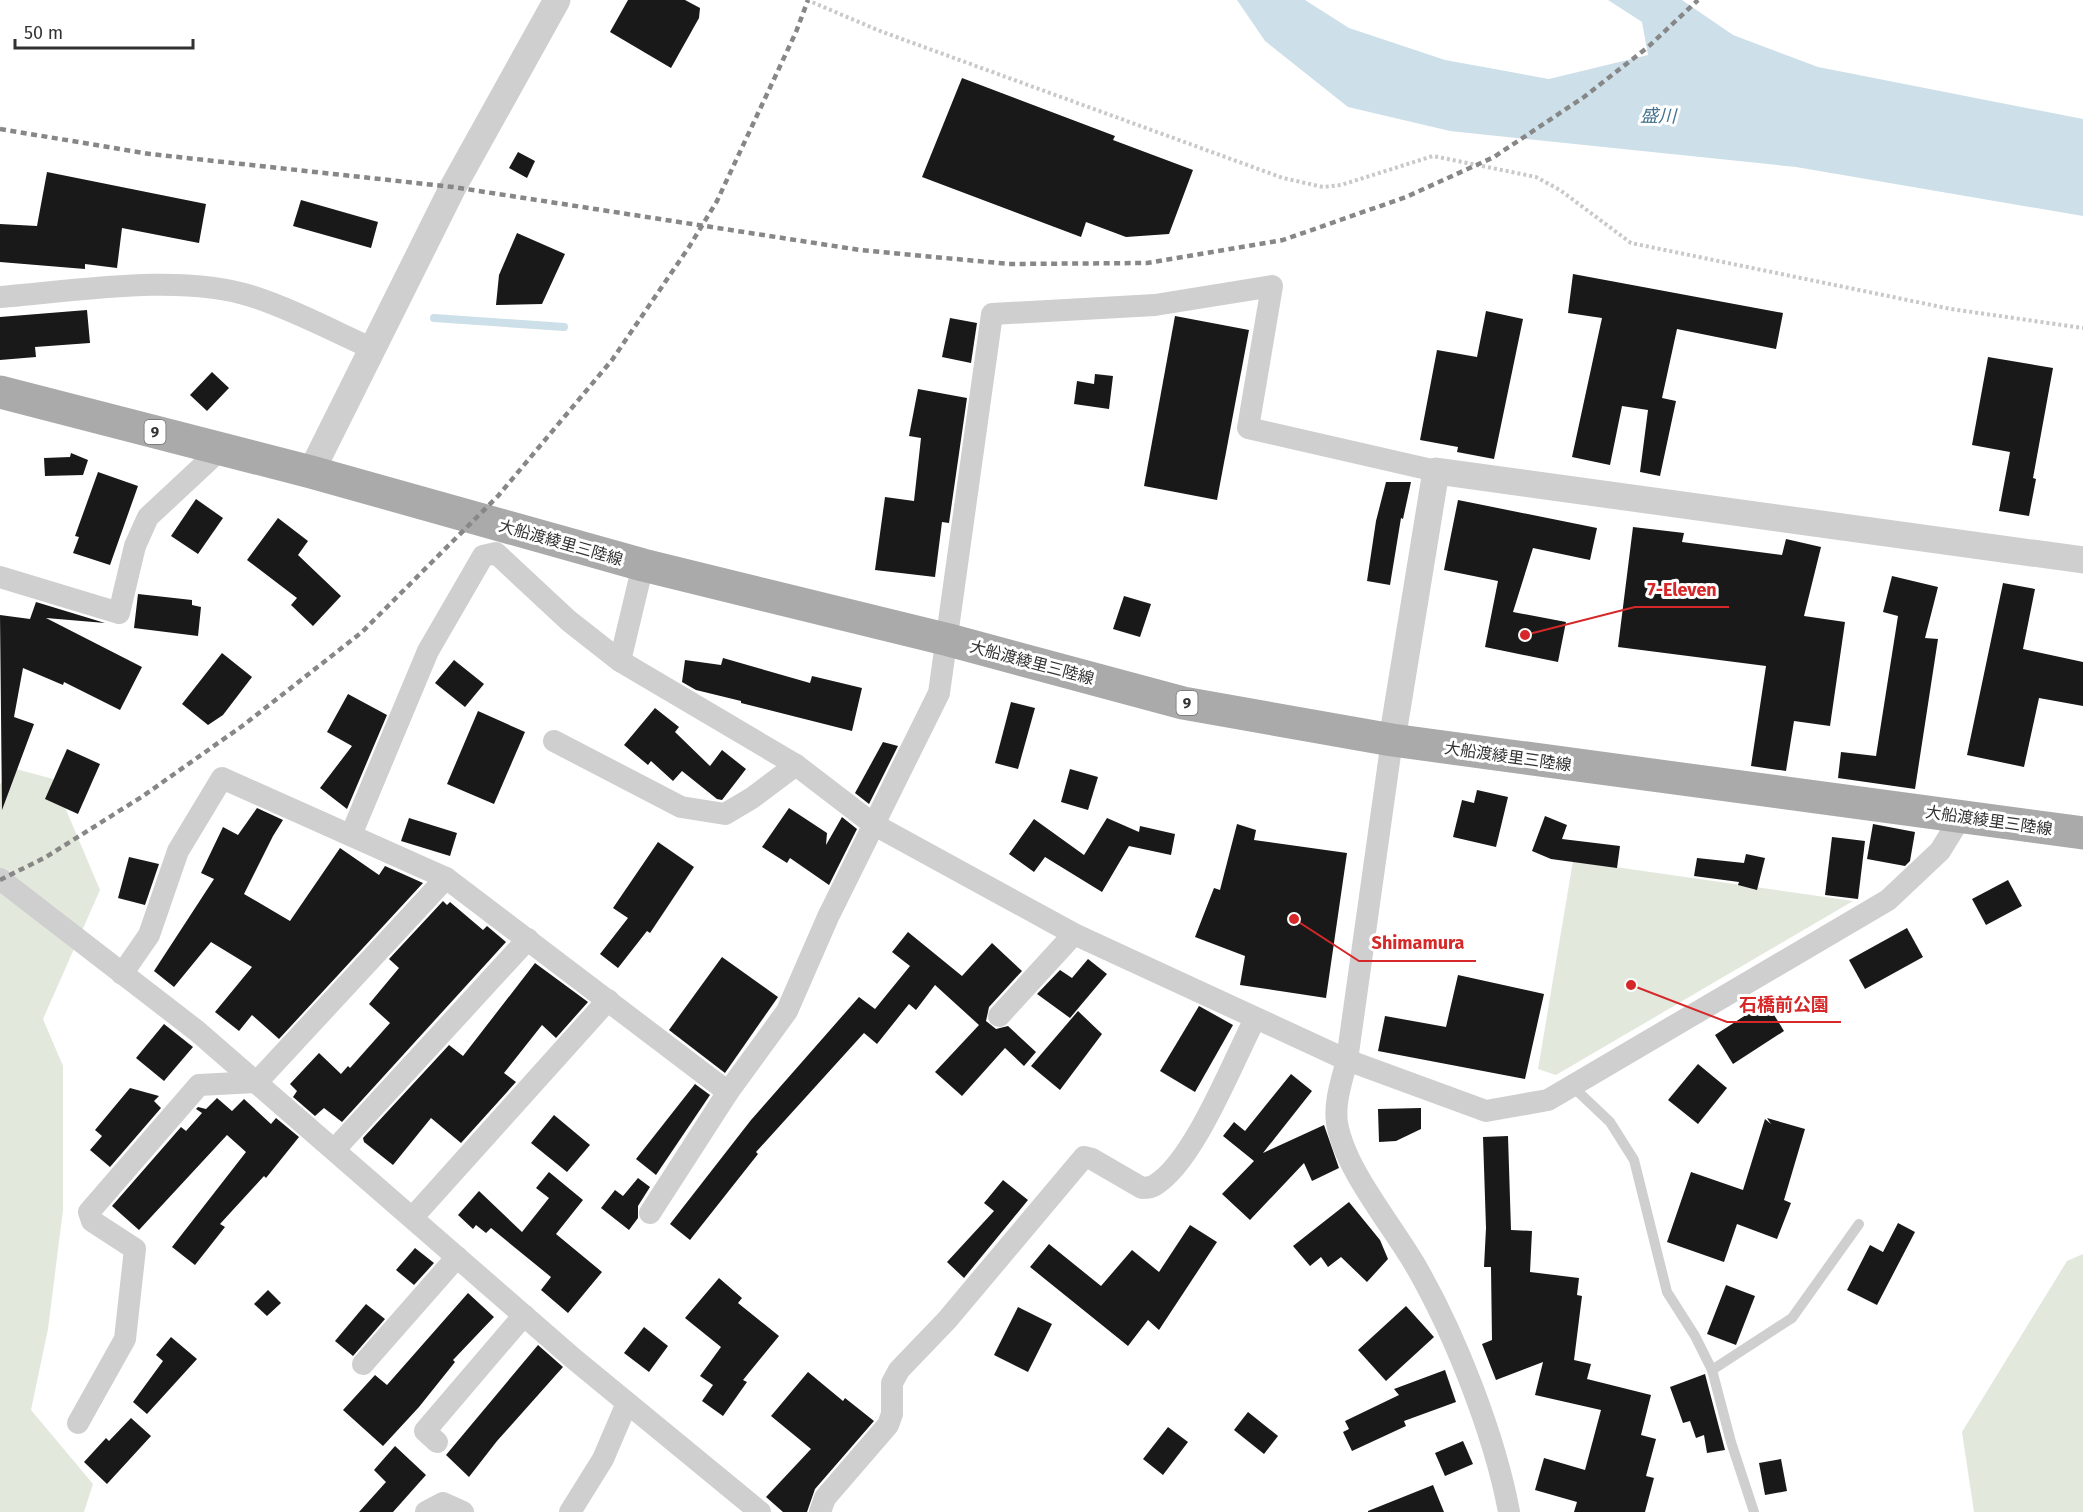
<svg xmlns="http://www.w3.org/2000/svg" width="2083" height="1512" font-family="'Fira Sans','Noto Sans JP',sans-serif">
	<rect width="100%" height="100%" fill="#fff"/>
	<g fill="#e2e8dc">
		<path d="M16 769 53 779 100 890 43 1019 63 1066V1210L48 1329 31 1410 93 1484 84 1512H0V784Z"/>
		<path d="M1573 861 1853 901 1556 1075 1538 1069Z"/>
		<path d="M2083 1254V1512H1974L1962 1432 2067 1261Z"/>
	</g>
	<path fill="#cddfe9" d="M1237 0H1305L1349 28 1445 60 1549 79 1648 55 1642 22 1608 0H1682L1733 35 1818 67 2083 119V216L1796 167 1450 131 1348 107 1265 41Z"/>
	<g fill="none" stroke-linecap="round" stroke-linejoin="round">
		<path stroke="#cddfe9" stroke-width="8" d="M434 318 564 327"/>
	</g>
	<g fill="#191919">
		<path d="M628 0H685L700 8 699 18 671 68 610 32Z"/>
		<path d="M962 78 1115 136 1113 140 1193 170 1169 234 1126 237 1086 222 1081 237 922 177Z"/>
		<path d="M518 152 535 161 527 178 509 168Z"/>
		<path d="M47 172 206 204 199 243 122 228 117 268 85 264V269L0 262V224L37 226Z"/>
		<path d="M301 200 378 222 371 248 293 226Z"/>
		<path d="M517 233 565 254 542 304 496 305 499 275Z"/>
		<path d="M1573 274 1783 313 1776 349 1677 329 1662 398 1676 401 1660 476 1640 472 1648 410 1622 406 1610 465 1572 457 1602 318 1568 313Z"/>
		<path d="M87 310 90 343 35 347 36 357 0 360V317Z"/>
		<path d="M1486 311 1523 319 1494 459 1457 452 1458 447 1420 440 1437 350 1477 357Z"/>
		<path d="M1175 316 1249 330 1217 500 1144 486Z"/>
		<path d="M950 318 977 323 971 363 942 357Z"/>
		<path d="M1988 357 2053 368 2033 478 2036 479 2029 516 1999 511 2010 452 1972 445Z"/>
		<path d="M212 372 229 388 207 411 190 395Z"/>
		<path d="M1095 374 1113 376 1109 409 1074 404 1077 381 1094 384Z"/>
		<path d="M918 389 967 398 949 523 942 522 935 577 875 570 885 497 914 501 921 438 909 436Z"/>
		<path d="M71 453 88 460 83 475 45 476 44 458 70 457Z"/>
		<path d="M98 472 138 486 110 565 73 553 79 537 75 536Z"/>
		<path d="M1386 482H1411L1403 519 1401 518 1390 585 1367 581 1376 521Z"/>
		<path d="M196 499 223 518 198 554 171 536Z"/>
		<path d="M1458 500 1597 528 1590 560 1533 548 1513 612 1566 622 1558 662 1485 647 1498 581 1444 570Z"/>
		<path d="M278 518 308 541 298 555 341 596 313 626 291 605 297 598 247 560Z"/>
		<path d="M1633 527 1684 533 1682 542 1782 555 1786 539 1821 547 1804 616 1845 622 1830 726 1794 721 1786 771 1751 766 1766 666 1618 647Z"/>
		<path d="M1892 576 1938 587 1925 638 1938 639 1915 789 1838 778 1841 752 1876 756 1898 616 1883 612Z"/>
		<path d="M2003 583 2035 589 2023 649 2083 662V706L2039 698 2024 767 1967 755Z"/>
		<path d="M138 594 192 600V605L201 607 198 636 134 628Z"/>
		<path d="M1124 596 1151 604 1140 637 1113 629Z"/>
		<path d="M36 602 105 623 46 618 142 667 120 710 64 682 63 685 23 668 14 717 34 724 2 810 0 615 30 619Z"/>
		<path d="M222 653 252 677 223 715 208 725 182 704Z"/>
		<path d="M723 658 810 683 812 676 862 688 852 731 741 703V701L696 690 682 682 685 660 721 665Z"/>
		<path d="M454 660 484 684 465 707 435 683Z"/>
		<path d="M348 694 387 715 347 809 320 788 352 746 327 732Z"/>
		<path d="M1011 702 1035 708 1018 769 995 763Z"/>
		<path d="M655 708 679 727 675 732 710 766 722 750 746 769 722 800 717 799 682 771 673 781 651 761 648 765 624 745Z"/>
		<path d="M478 711 525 732 494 804 447 784Z"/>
		<path d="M883 742 898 746 869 804 855 793Z"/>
		<path d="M67 749 100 764 78 814 45 799Z"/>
		<path d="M1070 769 1098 777 1088 810 1061 802Z"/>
		<path d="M1477 790 1508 797 1496 847 1453 837 1462 800 1474 803Z"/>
		<path d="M257 808 283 820 273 836 244 894 290 921 340 848 379 875 385 866 423 883 279 1039 252 1015 239 1031 215 1012 252 967 211 942 174 987 154 971 214 879 201 873 223 827 238 835Z"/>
		<path d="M789 808 827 833 826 845 842 817 857 829 829 885 790 858 787 863 762 847Z"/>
		<path d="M1545 816 1567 825 1562 839 1620 846 1617 868 1551 859 1532 851Z"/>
		<path d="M409 818 457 833 450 856 401 841Z"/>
		<path d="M1107 818 1139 832 1140 826 1175 834 1171 855 1129 846 1102 892 1045 857 1034 872 1009 854 1034 819 1084 855Z"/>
		<path d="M1237 824 1256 830 1254 840 1347 853 1326 998 1240 985 1245 956 1195 937 1214 888 1220 890Z"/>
		<path d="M1873 824 1915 832 1910 861 1905 866 1867 859Z"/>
		<path d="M1832 837 1865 841 1858 899 1825 895Z"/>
		<path d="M658 842 694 867 650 933 647 931 618 968 600 954 628 918 613 908Z"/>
		<path d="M1746 854 1765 858 1757 890 1738 885 1739 882 1694 876 1697 858 1744 863Z"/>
		<path d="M129 857 159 864 145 905 118 898Z"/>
		<path d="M2008 880 2022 906 1986 925 1972 899Z"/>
		<path d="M443 901 447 905 450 902 483 930 487 926 506 942 342 1122 324 1108 315 1116 293 1097 297 1091 290 1084 319 1053 341 1074 348 1066 350 1068 390 1023 369 1004 399 968 389 959Z"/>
		<path d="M1907 928 1923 957 1865 989 1849 960Z"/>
		<path d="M908 932 962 976 992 943 1022 971 989 1007 986 1021 996 1029 1008 1026 1036 1052 1024 1066 1005 1048 962 1096 935 1072 979 1025 935 985 916 1010 909 1004 877 1044 864 1033 756 1152 758 1154 690 1240 670 1224 751 1120 859 997 875 1009 910 966 892 952Z"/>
		<path d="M722 957 778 997 725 1073 669 1030Z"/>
		<path d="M1088 959 1107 974 1070 1018 1037 994 1060 970 1072 978Z"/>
		<path d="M535 963 588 1002 556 1038 542 1025 504 1073 516 1082 461 1143 431 1118 393 1165 364 1142 363 1138 449 1045 463 1056Z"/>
		<path d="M1458 975 1544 994 1525 1079 1378 1051 1385 1016 1446 1027Z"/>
		<path d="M1766 1002 1784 1031 1733 1064 1715 1035Z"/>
		<path d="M1199 1006 1233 1025 1195 1092 1160 1071Z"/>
		<path d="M1078 1011 1102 1034 1060 1090 1031 1066Z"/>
		<path d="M164 1024 193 1047 164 1081 136 1058Z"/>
		<path d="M1698 1064 1727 1088 1698 1124 1668 1100Z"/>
		<path d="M1291 1074 1312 1091 1263 1153 1324 1125 1339 1168 1312 1181 1304 1163 1250 1220 1222 1194 1254 1161 1223 1136 1234 1122 1245 1131Z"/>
		<path d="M695 1084 710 1095 656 1175 636 1159Z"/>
		<path d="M130 1088 159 1096 154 1101 161 1108 110 1167 90 1150 102 1136 95 1130Z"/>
		<path d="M217 1098 232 1111 244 1099 271 1124 276 1118 299 1137 266 1178 264 1176 220 1224 225 1227 195 1265 172 1247 246 1152 227 1135 139 1230 112 1206 181 1127 186 1131 202 1113 196 1109 198 1107 206 1109Z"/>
		<path d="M1421 1108V1129L1396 1141 1379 1142 1378 1109Z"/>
		<path d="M554 1115 590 1145 567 1172 531 1143Z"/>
		<path d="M1767 1118 1805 1129 1784 1200 1791 1203 1777 1239 1737 1224 1724 1262 1667 1242 1691 1172 1743 1190 1765 1119 1771 1124Z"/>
		<path d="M1508 1136 1511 1230 1532 1231 1530 1272 1579 1278 1577 1295 1582 1296 1574 1360 1591 1364 1587 1379 1651 1395 1641 1435 1656 1439 1646 1476 1654 1478 1645 1512H1574L1577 1502 1535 1490 1544 1458 1585 1470 1601 1410 1535 1395 1543 1362 1496 1380 1482 1344 1492 1340 1491 1267H1484L1486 1228 1483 1137Z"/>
		<path d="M549 1172 583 1200 556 1234 602 1272 568 1313 541 1290 551 1277 491 1228 486 1233 476 1225 473 1229 458 1215 479 1191 522 1232 549 1198 536 1188Z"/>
		<path d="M638 1178 650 1187 638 1206V1218L629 1230 601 1208 615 1190 623 1196Z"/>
		<path d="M1003 1180 1028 1200 964 1278 947 1262 994 1211 984 1203Z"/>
		<path d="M1349 1202 1380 1240 1388 1259 1367 1282 1341 1257 1328 1267 1321 1257 1310 1266 1293 1246Z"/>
		<path d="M1898 1223 1915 1232 1877 1305 1847 1290 1870 1245 1883 1252Z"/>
		<path d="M1190 1225 1217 1242 1159 1330 1148 1320 1128 1346 1030 1267 1049 1244 1101 1286 1132 1250 1159 1272Z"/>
		<path d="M415 1248 434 1263 414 1285 396 1270Z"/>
		<path d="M719 1278 742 1298 738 1303 779 1336 743 1380 747 1382 723 1416 702 1401 713 1385 700 1376 721 1347 685 1318Z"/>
		<path d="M1726 1285 1755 1296 1736 1345 1707 1334Z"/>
		<path d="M268 1290 281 1303 267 1316 254 1304Z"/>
		<path d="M468 1293 494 1317 453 1360 455 1362 419 1407 383 1446 343 1410 375 1375 387 1385Z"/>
		<path d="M366 1304 385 1319 353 1356 335 1341Z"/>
		<path d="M1406 1306 1434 1337 1386 1381 1358 1350Z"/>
		<path d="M1018 1307 1052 1324 1028 1372 994 1355Z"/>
		<path d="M644 1327 668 1346 649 1372 624 1353Z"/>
		<path d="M171 1337 197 1359 147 1414 133 1402 163 1361 156 1355Z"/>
		<path d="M538 1345 563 1367 497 1441 469 1477 446 1455Z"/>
		<path d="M1445 1370 1456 1402 1404 1421 1406 1426 1352 1451 1343 1432 1349 1429 1345 1421 1399 1395 1394 1389Z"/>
		<path d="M808 1372 843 1401 845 1398 874 1421 815 1489 807 1512H783L766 1497 811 1449 771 1416Z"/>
		<path d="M1705 1374 1725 1450 1707 1453 1704 1435 1696 1438 1690 1421 1683 1423 1670 1387Z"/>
		<path d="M1248 1412 1278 1436 1264 1454 1234 1430Z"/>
		<path d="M131 1418 151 1436 107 1484 84 1462 106 1438 109 1441Z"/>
		<path d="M1168 1427 1188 1442 1163 1475 1143 1459Z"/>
		<path d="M1463 1441 1473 1464 1445 1476 1435 1453Z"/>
		<path d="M395 1446 426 1475 393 1512H359L386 1482 374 1470Z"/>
		<path d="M1781 1459 1787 1491 1765 1495 1759 1463Z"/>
		<path d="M1433 1485 1444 1512H1368V1511Z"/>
	</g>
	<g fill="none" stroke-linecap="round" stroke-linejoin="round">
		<path stroke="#c9c9c9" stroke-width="4" stroke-dasharray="3 3" stroke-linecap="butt" d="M807 0 880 31 1283 178 1323 187 1341 185 1433 156 1536 177 1560 190 1631 243 1951 309 2083 328"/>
		<g stroke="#cfcfcf" stroke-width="10">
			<path d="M1572 1086 1610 1122 1634 1160 1667 1292 1695 1336 1712 1370 1731 1442 1754 1512"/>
			<path d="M1712 1370 1792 1318 1859 1224"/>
		</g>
		<g stroke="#cfcfcf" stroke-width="22">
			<path d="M0 297C74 291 181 273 251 296 292 309 333 331 373 349"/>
			<path d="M643 565 620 661 796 765 873 824 1074 934 1347 1060 1486 1111 1548 1100 1888 900 1940 851 1961 817"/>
			<path d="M0 577 119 613 135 546 148 517 221 449"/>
			<path d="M1392 740 1347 1060C1342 1080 1334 1102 1337 1123 1345 1171 1394 1227 1418 1270 1456 1337 1495 1436 1509 1512"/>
			<path d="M554 741 681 807 725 814 752 798 796 765"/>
			<path d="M351 835 428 651 483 556 496 553 569 621 620 661"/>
			<path d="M0 879 197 1031 574 1359 760 1512"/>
			<path d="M122 974 149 935 178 851 222 778 446 878 728 1092 787 1011 828 917 939 693 992 314 1155 305 1272 286 1248 428 1436 471"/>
			<path d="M999 1016 1074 934"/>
			<path d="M335 1149 528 939"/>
			<path d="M650 1213 728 1092"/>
			<path d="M413 1217 608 1000"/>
			<path d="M363 1364 457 1257"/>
			<path d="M78 1423 125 1339 135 1249 92 1221 89 1212 199 1085 257 1082 446 878"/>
			<path d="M437 1442 425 1431 524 1315"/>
			<path d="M426 1512 443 1503 463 1512"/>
			<path d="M570 1512 603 1459 627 1403"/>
			<path d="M820 1512 825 1498 888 1425 892 1414V1383L899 1370 947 1320 1084 1157 1092 1159 1142 1188C1146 1188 1152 1187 1155 1185 1194 1162 1233 1061 1255 1019"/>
		</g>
		<g stroke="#cfcfcf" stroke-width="27">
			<path d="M311 472 453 187 557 0"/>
			<path d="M1392 740 1436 471 2083 560"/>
		</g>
		<path stroke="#aaa" stroke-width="33" d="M0 392 311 472 643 565 949 640 1183 703 1392 740 2083 833"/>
		<g stroke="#878787" stroke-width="4.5" stroke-dasharray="6 4.5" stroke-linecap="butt">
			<path d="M0 129 150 154 453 187 860 250 1009 264 1147 263 1283 240 1406 197 1494 157 1584 97 1648 47 1698 0"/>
			<path d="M0 880 46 857 143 796 245 724 362 632 498 496 612 360 689 247 717 201 796 32 808 0"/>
		</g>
	</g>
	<g text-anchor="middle" stroke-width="6" stroke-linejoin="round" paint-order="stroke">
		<g fill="#fff" stroke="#707070" stroke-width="1.5">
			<rect x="144.5" y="420" width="21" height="24" rx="4.5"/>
			<rect x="1176.5" y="691" width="21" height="24" rx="4.5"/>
		</g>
		<g font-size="15" font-weight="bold" fill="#323232">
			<text x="155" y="437">9</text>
			<text x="1187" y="708">9</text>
		</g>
		<g font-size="16" fill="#323232" stroke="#fff">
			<text transform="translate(561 542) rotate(16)" y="6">大船渡綾里三陸線</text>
			<text transform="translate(1032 662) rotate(15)" y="6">大船渡綾里三陸線</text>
			<text transform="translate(1508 756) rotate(8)" y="6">大船渡綾里三陸線</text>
			<text transform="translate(1989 820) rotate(8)" y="6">大船渡綾里三陸線</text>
		</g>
		<g font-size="18" font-style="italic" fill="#45738f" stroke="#fff">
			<text transform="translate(1658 116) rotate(1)" y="6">盛川</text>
		</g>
	</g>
	<path fill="none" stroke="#d62828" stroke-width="2" d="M1525 635L1635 607H1729M1294 919L1359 961H1476M1631 985L1727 1022H1841"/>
	<g fill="#d62828" stroke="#fff" stroke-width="2">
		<circle cx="1525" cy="635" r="6"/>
		<circle cx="1294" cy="919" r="6"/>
		<circle cx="1631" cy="985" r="6"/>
	</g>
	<g font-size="18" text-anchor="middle" font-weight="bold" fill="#d62828" stroke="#fff" stroke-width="6" stroke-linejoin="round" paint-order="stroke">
		<text x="1682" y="596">7-Eleven</text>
		<text x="1418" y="949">Shimamura</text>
		<text x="1784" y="1011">石橋前公園</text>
	</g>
	<path d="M15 39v9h178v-9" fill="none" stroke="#323232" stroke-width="3"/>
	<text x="24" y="39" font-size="18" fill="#323232" stroke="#ffffff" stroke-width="4.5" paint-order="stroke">50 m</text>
</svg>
